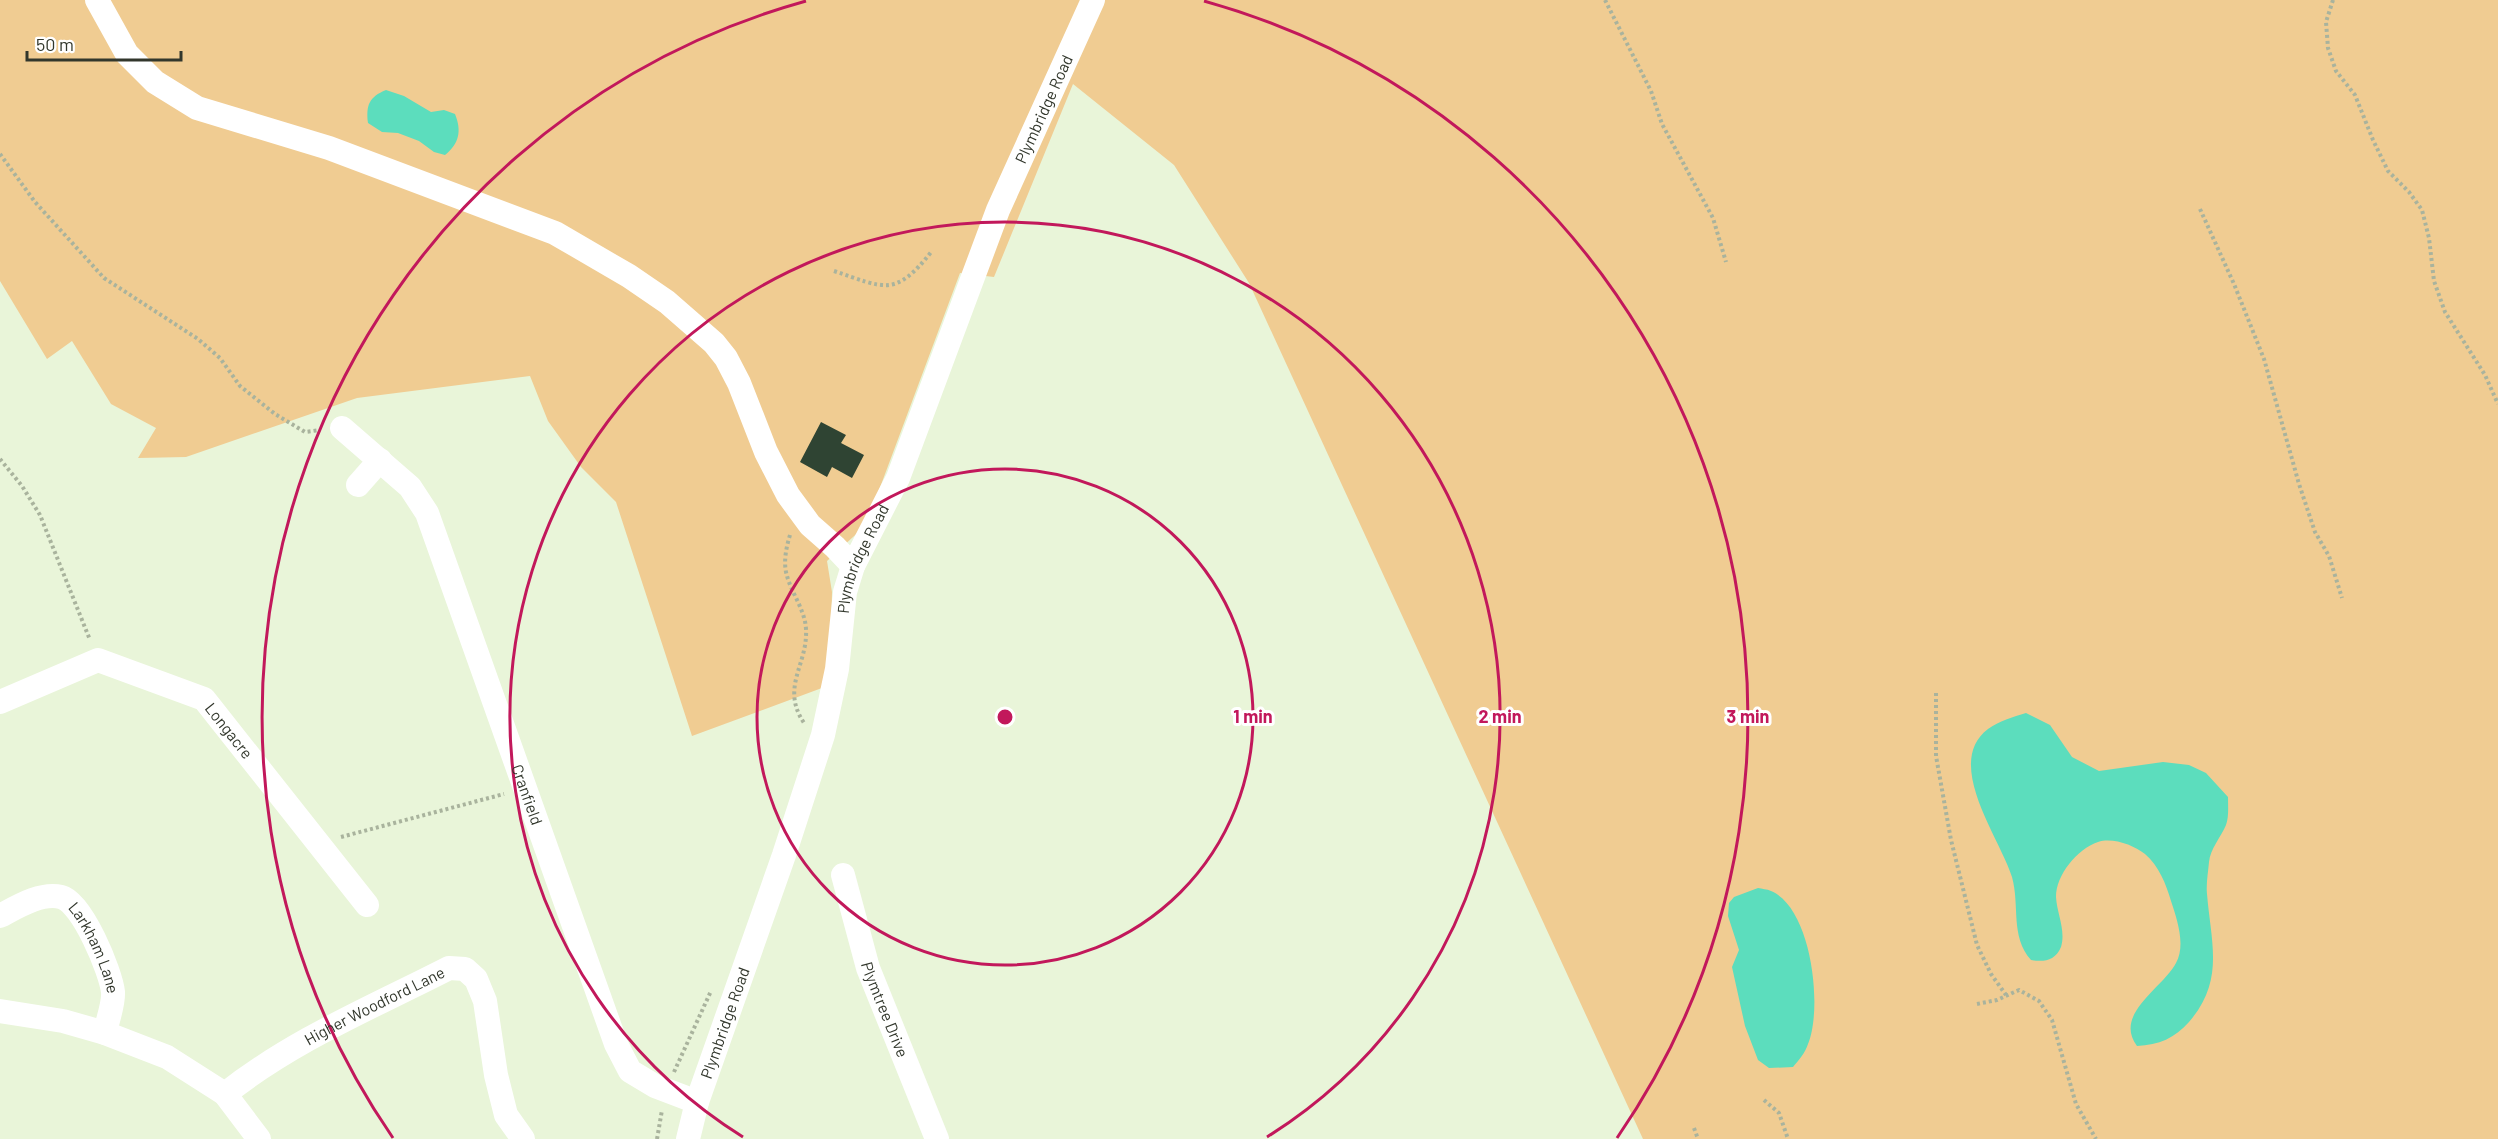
<svg xmlns="http://www.w3.org/2000/svg" width="2498" height="1139" font-family="Barlow,sans-serif">
	<rect width="100%" height="100%" fill="#e9f5d9"/>
	<path fill="#f0cc92" d="M0 0H2498V1139H1643L1249 283 1174 165 1073 84 994 277 960 273 866 525 827 561 832 592 830 685 692 736 616 502 581 467 548 421 530 376 357 398 186 457 138 458 156 428 111 404 72 341 47 359 0 281Z"/>
	<g fill="#5cddbd">
		<path d="M386 90 404 96 431 112 444 110 455 114C462 131 459 144 445 155L434 152 419 141 398 133 382 132 368 123C366 105 369 97 386 90Z"/>
		<path d="M2026 713 2050 725 2072 757 2099 771 2163 762 2189 765 2206 773 2228 797C2228 806 2229 817 2226 825 2221 837 2210 849 2209 862 2208 873 2206 884 2207 894 2211 943 2225 980 2189 1022 2175 1038 2159 1045 2137 1046 2113 1014 2163 988 2176 963 2186 945 2177 919 2171 901 2166 884 2159 866 2145 854 2134 845 2112 837 2098 842 2077 849 2056 875 2056 897 2057 914 2066 930 2061 947 2055 961 2044 962 2031 960 2010 936 2020 906 2012 877 2000 838 1943 763 1988 729 1999 721 2013 717 2026 713Z"/>
		<path d="M1758 888C1762 889 1767 889 1771 891 1812 908 1823 1008 1808 1044 1805 1053 1799 1060 1793 1067L1769 1068 1758 1060 1745 1026 1732 967 1739 950 1728 916 1729 903 1734 897Z"/>
	</g>
	<path fill="#2f4433" d="M821 422 846 435 841 443 864 455 852 478 832 467 827 477 800 462Z"/>
	<g fill="none" stroke-linecap="round" stroke-linejoin="round">
		<g stroke="#a9b39d" stroke-width="4" stroke-dasharray="3 3" stroke-linecap="butt">
			<path d="M1605 0 1651 91 1662 124 1713 218 1726 262"/>
			<path d="M2333 0 2326 22 2328 48 2336 71 2355 95 2373 140 2388 171 2409 192 2422 210 2429 238 2434 281 2445 312 2485 375 2498 404"/>
			<path d="M0 154 35 202 104 278 198 339 220 358 240 386 275 414 305 432 320 430"/>
			<path d="M2200 209 2234 284 2264 359 2299 484 2315 532 2329 556 2342 598"/>
			<path d="M834 271C885 288 895 298 932 251"/>
			<path d="M0 459 22 486 40 515 90 640"/>
			<path d="M790 535C786 548 783 563 787 576 792 594 805 610 806 629 808 665 780 687 804 723"/>
			<path d="M1936 693V756L1951 840 1977 945 1991 974 2006 995"/>
			<path d="M341 837 504 794"/>
			<path d="M1977 1004 1997 1000 2019 990 2039 1001 2052 1020 2076 1104 2096 1139"/>
			<path d="M674 1072 711 991"/>
			<path d="M1764 1100 1779 1113 1788 1139"/>
			<path d="M1694 1128 1698 1139"/>
			<path d="M657 1139 662 1110"/>
		</g>
		<g stroke="#fff" stroke-width="24">
			<path d="M97 0 127 54 155 82 197 108 329 148 555 233 629 276 667 302 714 343 726 358 739 383 766 452 788 495 810 525 835 547 853 566"/>
			<path id="s1" d="M342 428 410 487 427 513 616 1044 630 1071 655 1086 697 1102"/>
			<path d="M358 485 380 460"/>
			<path id="s2" d="M0 702 98 660 204 699 367 905"/>
			<path id="s3" d="M843 875 868 968 937 1139"/>
			<path id="s4" d="M0 916C17 907 41 892 61 897 82 902 111 972 113 992 114 1004 107 1021 105 1033"/>
			<path d="M0 1011 63 1021 105 1033 167 1057 225 1094 259 1139"/>
			<path id="s5" d="M225 1094C293 1040 373 1007 449 968L465 969 476 979 485 1001 496 1075 506 1115 523 1139"/>
			<path id="s6" d="M688 1139 697 1102 784 855 823 735 837 669 845 592 853 566 898 478 998 210 1093 0"/>
		</g>
	</g>
	<g fill="none" stroke="#c2185b" stroke-width="3">
		<circle cx="1005" cy="717" r="248"/>
		<path d="M743 1137A495 495 0 1 1 1267 1137"/>
		<path d="M393 1138A743 743 0 0 1 806 1M1204 1A743 743 0 0 1 1617 1138"/>
	</g>
	<g text-anchor="middle" stroke-width="6" stroke-linejoin="round" paint-order="stroke">
		<g font-size="16" fill="#32372c" stroke="#fff">
			<text dy="6" stroke="none"><textPath href="#s6" startOffset="1094">Plymbridge Road</textPath></text>
			<text dy="6" stroke="none"><textPath href="#s6" startOffset="608">Plymbridge Road</textPath></text>
			<text dy="6" stroke="none"><textPath href="#s2" startOffset="260">Longacre</textPath></text>
			<text dy="6" stroke="none"><textPath href="#s1" startOffset="420">Cranfield</textPath></text>
			<text dy="6" stroke="none"><textPath href="#s4" startOffset="128">Larkham Lane</textPath></text>
			<text dy="6" stroke="none"><textPath href="#s5" startOffset="174">Higher Woodford Lane</textPath></text>
			<text dy="6" stroke="none"><textPath href="#s3" startOffset="141">Plymtree Drive</textPath></text>
			<text dy="6" stroke="none"><textPath href="#s6" startOffset="122">Plymbridge Road</textPath></text>
		</g>
	</g>
	<circle cx="1005" cy="717" r="9" fill="#c2185b" stroke="#fff" stroke-width="3"/>
	<g font-size="18" text-anchor="middle" font-weight="bold" fill="#c2185b" stroke="#fff" stroke-width="6" stroke-linejoin="round" paint-order="stroke">
		<text x="1253" y="723">1 min</text>
		<text x="1500" y="723">2 min</text>
		<text x="1748" y="723">3 min</text>
	</g>
	<path d="M27 51v9h154v-9" fill="none" stroke="#32372c" stroke-width="3"/>
	<text x="36" y="51" font-size="18" fill="#32372c" stroke="#ffffff" stroke-width="4.5" paint-order="stroke">50 m</text>
</svg>
